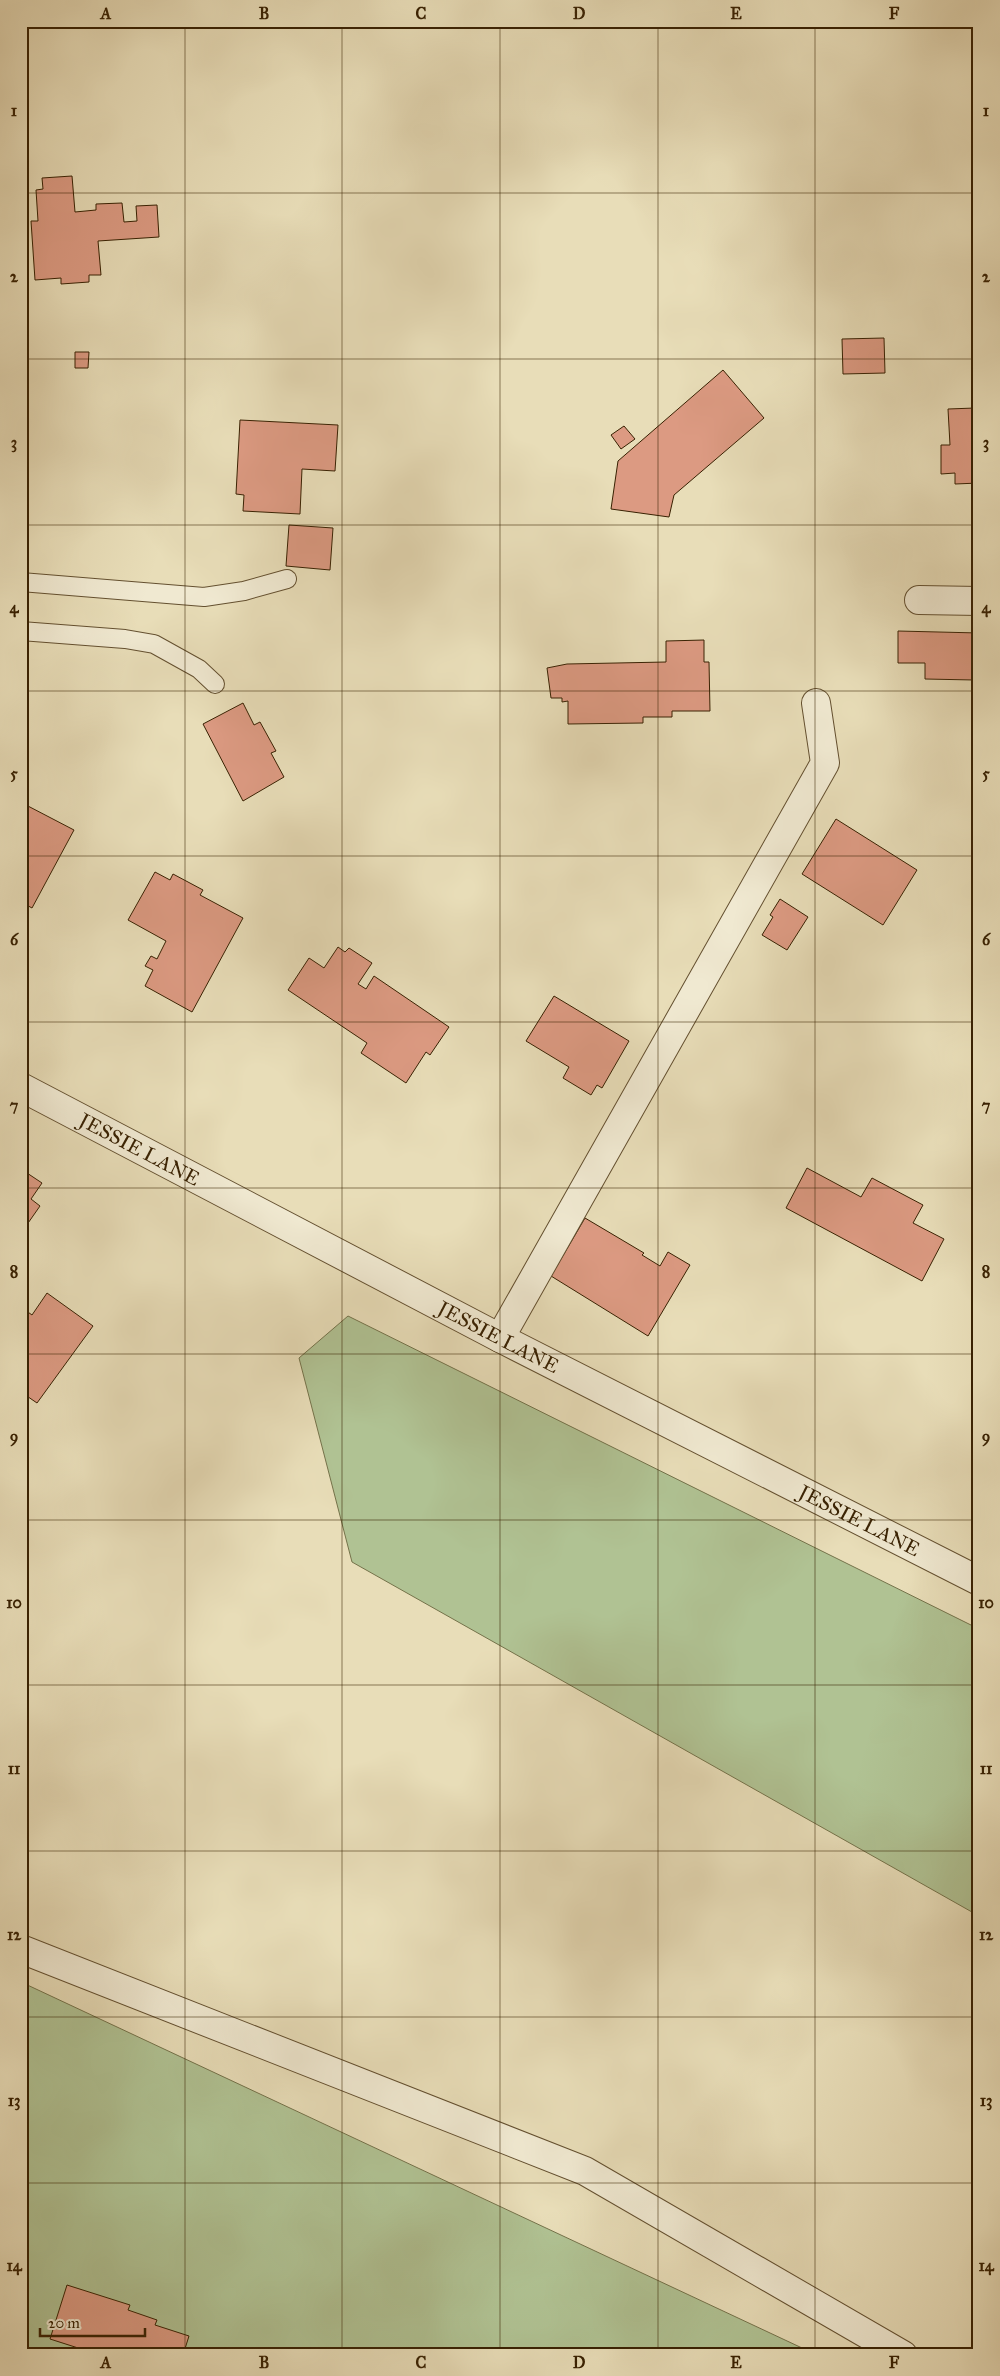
<svg xmlns="http://www.w3.org/2000/svg" width="1000" height="2376" font-family="'IM FELL Great Primer',serif">
	<rect width="100%" height="100%" fill="#e8ddb8"/>
	<filter id="stains"><feTurbulence type="fractalNoise" baseFrequency=".004" numOctaves="4"/><feColorMatrix values="0 0 0 0 .2 0 0 0 0 .09 0 0 0 0 .02 0 0 0 .5 -.17"/></filter>
	<radialGradient id="worn" r=".72"><stop offset=".6" stop-color="#630" stop-opacity="0"/><stop offset="1" stop-color="#630" stop-opacity=".3"/></radialGradient>
	<g fill="#b0c293" stroke="#74724a">
		<path d="M348 1316 979 1629V1916L352 1562 299 1358Z"/>
		<path d="M21 1982 817 2355H21Z"/>
	</g>
	<g fill="#dc9a82" stroke="#382102">
		<path d="M72 176 75 212 96 210V204L122 203 124 222 137 221 136 206 157 205 159 237 98 241 101 275H89V282L61 284V278L35 280 31 221H38L36 190 43 189 42 178Z"/>
		<path d="M884 338 885 373 843 374 842 339Z"/>
		<path d="M75 352H89L88 368H75Z"/>
		<path d="M723 370 764 418 674 495 669 517 611 509 618 461Z"/>
		<path d="M979 403V483L955 484V473L941 474V445H950L948 409 975 408V404Z"/>
		<path d="M240 420 338 425 335 471 302 469 300 514 243 511 244 495 236 494Z"/>
		<path d="M624 426 635 439 621 449 611 435Z"/>
		<path d="M289 525 333 528 330 570 286 566Z"/>
		<path d="M898 631 979 633V666L974 665V680L925 679V663H898Z"/>
		<path d="M704 640V662H709L710 711H672V717H643V723L568 724V701L562 702V698H551L547 668 567 664 666 662V641Z"/>
		<path d="M243 703 254 725 260 722 276 751 271 753 284 777 243 801 203 724Z"/>
		<path d="M26 805 74 830 32 908 21 902V815Z"/>
		<path d="M836 819 917 870 883 925 802 874Z"/>
		<path d="M155 872 170 880 173 874 203 890 200 895 243 918 192 1012 145 986 153 970 145 966 151 956 157 959 166 941 128 920Z"/>
		<path d="M780 899 808 917 787 950 762 935 773 917 770 915Z"/>
		<path d="M338 947 345 952 349 948 372 963 358 984 366 989 374 976 449 1027 430 1055 426 1052 406 1083 361 1053 367 1043 288 990 309 958 324 968Z"/>
		<path d="M554 996 629 1041 602 1088 597 1085 591 1095 563 1078 569 1067 526 1041Z"/>
		<path d="M807 1168 861 1197 872 1178 923 1205 913 1223 944 1239 922 1281 786 1208Z"/>
		<path d="M21 1169 42 1183 31 1199 40 1206 26 1226 21 1223Z"/>
		<path d="M585 1218 644 1253 642 1255 660 1266 668 1252 690 1265 648 1336 551 1276Z"/>
		<path d="M47 1293 93 1326 37 1403 21 1392V1362L24 1359 21 1357V1307L32 1315Z"/>
		<path d="M67 2285 130 2305 128 2310 157 2320 155 2325 189 2336 183 2355H100L50 2339Z"/>
	</g>
	<g fill="none" stroke-linecap="round" stroke-linejoin="round">
		<g stroke="#645030" stroke-width="20">
			<g id="lane">
				<path d="M21 582 204 597 244 591 287 579"/>
				<path d="M21 631 125 639 154 644 199 669 215 684"/>
			</g>
		</g>
		<g stroke="#645030" stroke-width="30">
			<g id="street">
				<path d="M919 600 979 601"/>
				<path id="s1" d="M21 1087 500 1338 979 1581"/>
				<path d="M500 1338 825 763 816 703"/>
				<path d="M21 1949 585 2171 903 2355"/>
			</g>
		</g>
		<use href="#lane" stroke="#f0e9d1" stroke-width="18"/>
		<use href="#street" stroke="#f0e9d1" stroke-width="28"/>
	</g>
	<path fill="none" stroke="#382102" stroke-width="1" stroke-opacity="0.55" d="M185 21V2355M342 21V2355M500 21V2355M658 21V2355M815 21V2355M21 193H979M21 359H979M21 525H979M21 691H979M21 856H979M21 1022H979M21 1188H979M21 1354H979M21 1520H979M21 1685H979M21 1851H979M21 2017H979M21 2183H979"/>
	<g text-anchor="middle" stroke-width="5" stroke-linejoin="round" paint-order="stroke">
		<g font-size="20" fill="#382102" stroke="#f0e9d1">
			<text dy="7" stroke="none"><textPath href="#s1" startOffset="134">JESSIE LANE</textPath></text>
			<text dy="7" stroke="none"><textPath href="#s1" startOffset="539">JESSIE LANE</textPath></text>
			<text dy="7" stroke="none"><textPath href="#s1" startOffset="944">JESSIE LANE</textPath></text>
		</g>
	</g>
	<rect width="1000" height="2376" fill="none" stroke="#e8ddb8" stroke-width="55"/>
	<path d="M40 2328v8h105v-8" fill="none" stroke="#382102" stroke-width="2.5"/>
	<text x="48" y="2328" font-size="15" fill="#382102" stroke="#f0e9d1" stroke-width="4" paint-order="stroke">20 m</text>
	<rect x="28" y="28" width="944" height="2320" fill="none" stroke="#382102" stroke-width="2"/>
	<g font-size="16" text-anchor="middle" font-weight="bold" fill="#382102">
		<text x="106" y="19">A</text>
		<text x="264" y="19">B</text>
		<text x="421" y="19">C</text>
		<text x="579" y="19">D</text>
		<text x="736" y="19">E</text>
		<text x="894" y="19">F</text>
		<text x="14" y="116">1</text>
		<text x="986" y="116">1</text>
		<text x="14" y="282">2</text>
		<text x="986" y="282">2</text>
		<text x="14" y="448">3</text>
		<text x="986" y="448">3</text>
		<text x="14" y="613">4</text>
		<text x="986" y="613">4</text>
		<text x="14" y="779">5</text>
		<text x="986" y="779">5</text>
		<text x="14" y="945">6</text>
		<text x="986" y="945">6</text>
		<text x="14" y="1111">7</text>
		<text x="986" y="1111">7</text>
		<text x="14" y="1277">8</text>
		<text x="986" y="1277">8</text>
		<text x="14" y="1442">9</text>
		<text x="986" y="1442">9</text>
		<text x="14" y="1608">10</text>
		<text x="986" y="1608">10</text>
		<text x="14" y="1774">11</text>
		<text x="986" y="1774">11</text>
		<text x="14" y="1940">12</text>
		<text x="986" y="1940">12</text>
		<text x="14" y="2106">13</text>
		<text x="986" y="2106">13</text>
		<text x="14" y="2271">14</text>
		<text x="986" y="2271">14</text>
		<text x="106" y="2368">A</text>
		<text x="264" y="2368">B</text>
		<text x="421" y="2368">C</text>
		<text x="579" y="2368">D</text>
		<text x="736" y="2368">E</text>
		<text x="894" y="2368">F</text>
	</g>
	<rect width="100%" height="100%" filter="url(#stains)"/>
	<rect width="100%" height="100%" fill="url(#worn)"/>
</svg>
